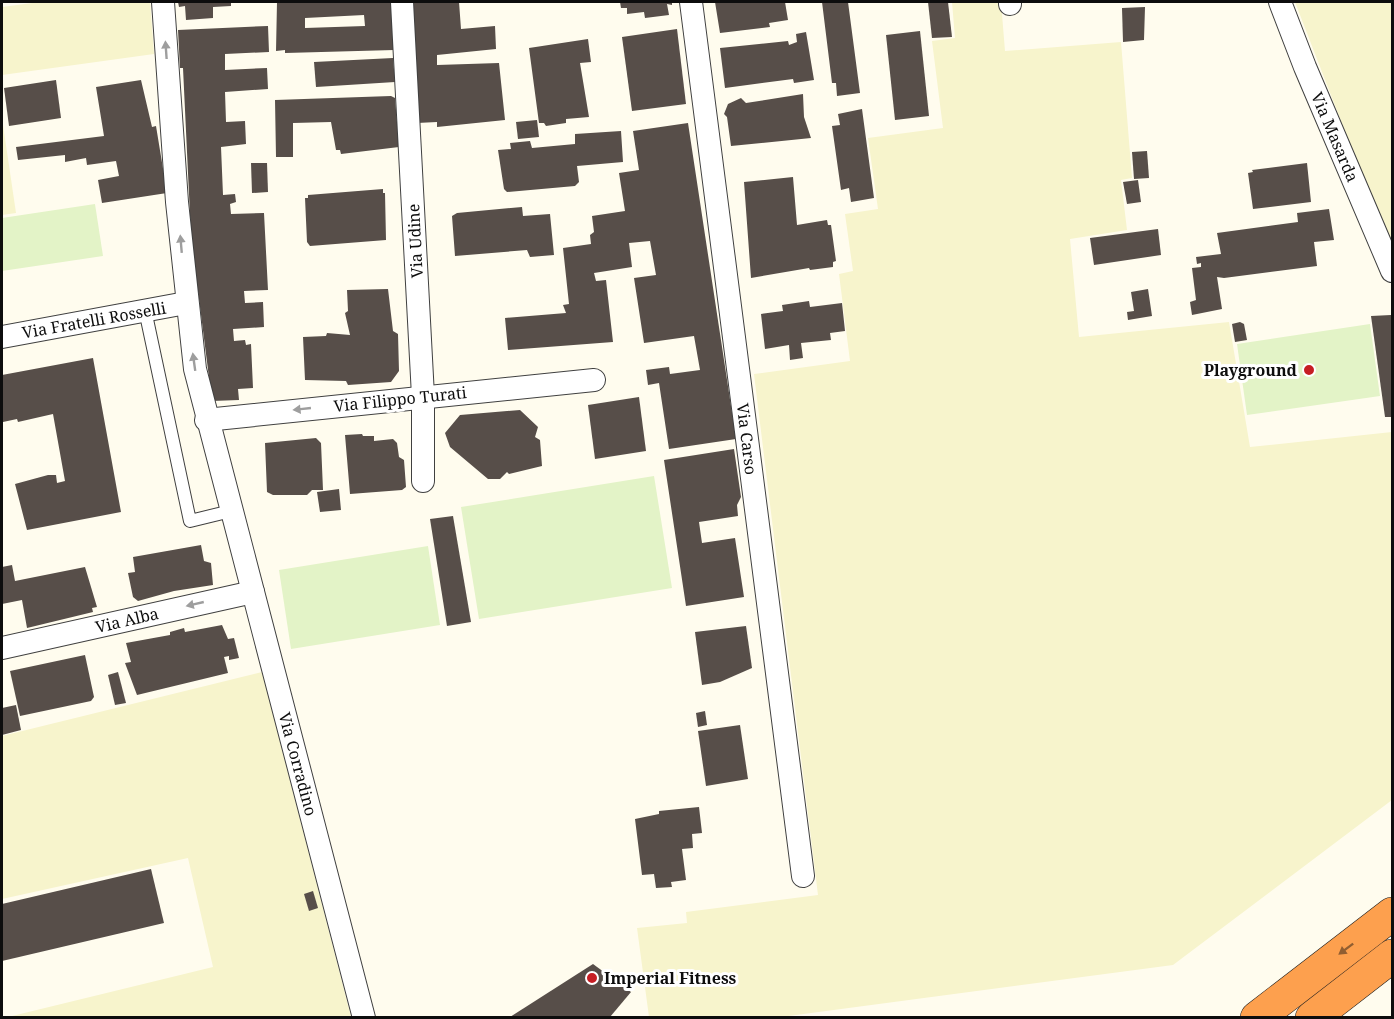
<svg xmlns="http://www.w3.org/2000/svg" width="1394" height="1019" font-family="'Noto Serif',serif">
	<rect width="100%" height="100%" fill="#fffcee"/>
	<g fill="#f7f4cc">
		<path d="M40 2H150L154 54 2 75V7Z"/>
		<path d="M952 2H1001L1005 51 1121 42 1132 178 1121 180 1127 230 1070 239 1079 337 1229 322 1250 447 1392 432V800L1173 965 781 1017H649L637 928 687 923 686 912 818 895 754 374 850 361 839 274 853 271 845 214 878 209 868 138 943 128 932 41 955 38Z"/>
		<path d="M1295 2H1392V243L1356 160Z"/>
		<path d="M2 118 16 213 2 215Z"/>
		<path d="M262 672 351 1017H8L213 967 188 858 2 899V736Z"/>
	</g>
	<g fill="#e3f3c7">
		<path d="M95 204 103 256 2 271V218Z"/>
		<path d="M1370 324 1380 396 1247 415 1237 344Z"/>
		<path d="M654 476 672 588 479 619 461 507Z"/>
		<path d="M428 546 440 625 291 649 279 570Z"/>
	</g>
	<g fill="#574e49" fill-rule="evenodd">
		<path d="M178 2H231V6L213 7V18L186 20 185 6 179 7Z"/>
		<path d="M277 2H391L394 50 285 53V50L276 51ZM364 15 365 26 305 28V18Z"/>
		<path d="M410 2H459L461 29 495 26 496 49 437 55V65L499 63 505 120 437 127V122L417 123Z"/>
		<path d="M620 2H672V5L667 4 669 15 645 18 644 12 627 14V8H621Z"/>
		<path d="M715 2H785L788 20 769 23 770 27 720 33Z"/>
		<path d="M822 2H848L860 93 837 96 836 83H832Z"/>
		<path d="M928 2H948L952 37 932 38Z"/>
		<path d="M1145 7 1144 40 1123 42 1122 8Z"/>
		<path d="M268 26 269 52 225 54V70L267 68 268 89 225 92 226 122 245 121 246 144 221 147 223 195 235 194 236 202 230 204 231 214 264 213 268 290 244 291 245 303 263 302 264 327 233 329 234 341 245 340 246 345 251 344 253 388 238 389 239 400 212 401 191 236 183 68H180L178 30Z"/>
		<path d="M677 29 686 104 632 111 622 37Z"/>
		<path d="M920 31 929 116 895 120 886 35Z"/>
		<path d="M806 32 814 80 794 83 793 79 725 88 720 48 788 41 789 45 797 42 796 34Z"/>
		<path d="M588 39 591 62 580 63 589 117 566 119V123L546 126 544 123H539L529 48Z"/>
		<path d="M393 58 395 82 316 87 314 62Z"/>
		<path d="M56 80 61 118 9 126 4 88Z"/>
		<path d="M141 80 152 127 156 126 167 193 102 203 98 180 119 176 116 161 87 165 86 158 65 162V155L18 160 16 147 104 136 96 87Z"/>
		<path d="M803 94 804 117 811 138 731 146 727 117 724 114 728 104 741 98 746 103Z"/>
		<path d="M391 96 395 98 399 147 341 154 340 150H336L331 122 293 123V157H276L275 100Z"/>
		<path d="M862 109 874 198 851 202 849 188 841 190 832 126 840 125 838 114Z"/>
		<path d="M537 120 539 137 518 139 516 122Z"/>
		<path d="M688 123 736 439 669 449 659 383 648 385 646 370 669 367 670 374 700 370 694 336 644 343 634 278 656 275 650 241 629 243 632 267 594 273 596 281 606 280 613 342 508 350 505 318 566 313 563 305 569 304 563 248 591 244 590 235 594 232 592 216 625 211 619 173 639 170 633 131Z"/>
		<path d="M621 131 623 162 577 166 579 182 575 186 507 192 504 189 498 150 511 149 510 143 530 141 532 148 575 144V134Z"/>
		<path d="M1147 151 1149 178 1134 179 1132 152Z"/>
		<path d="M251 163H267L268 192 252 193Z"/>
		<path d="M1307 163 1311 202 1253 209 1248 173 1253 172 1252 170Z"/>
		<path d="M793 177 797 225 827 220 828 225H831L836 261 833 262V267L810 270 809 268 751 278 744 182Z"/>
		<path d="M1138 180 1141 202 1127 204 1123 182Z"/>
		<path d="M383 189V193H385L386 240 310 246 307 242 305 198H308V195Z"/>
		<path d="M522 207 523 216 550 214 554 255 530 257 527 250 455 256 452 216 457 213Z"/>
		<path d="M1329 209 1334 240 1314 242 1317 266 1224 278 1217 277 1222 309 1192 315 1190 302 1196 300 1192 268 1201 267V263L1197 264 1196 257 1221 254 1217 233 1298 222 1297 213Z"/>
		<path d="M1158 229 1161 255 1094 265 1090 238Z"/>
		<path d="M388 289 393 331 398 334 399 371 391 382 348 385 346 381 305 380 303 337 326 336 327 333 350 335 345 313 348 311 347 290Z"/>
		<path d="M1148 289 1152 316 1128 320 1127 312 1134 311 1131 292Z"/>
		<path d="M809 301 810 307 842 303 845 331 830 333 831 340 801 343 803 358 790 360 789 345 765 349 761 314 783 311 782 305Z"/>
		<path d="M1391 315 1392 318V417H1385L1371 316Z"/>
		<path d="M1240 322 1244 324 1247 340 1235 342 1232 324Z"/>
		<path d="M93 358 121 512 27 530 15 484 48 475H56L57 483 65 481 53 414 18 422 17 419 3 422 2 375Z"/>
		<path d="M639 397 646 451 595 459 588 405Z"/>
		<path d="M520 410 538 427 535 437 540 440 542 466 509 474 507 472 500 479H488L450 447 445 433 460 415Z"/>
		<path d="M362 434 363 436H374V441L393 439 397 443 399 457 404 460 406 487 402 490 350 494 345 435Z"/>
		<path d="M316 438 321 443 323 490H312L307 495H273L267 492 265 443Z"/>
		<path d="M734 449 741 497 737 505 738 516 699 522 702 543 735 538 744 597 686 606 664 460Z"/>
		<path d="M339 489 341 510 320 512 317 492Z"/>
		<path d="M453 516 471 622 447 626 430 519Z"/>
		<path d="M201 545 204 561 211 563 213 585 174 591 138 601 133 597 128 573 135 572 133 557Z"/>
		<path d="M12 565 15 581 85 567 97 607 92 608 93 612 27 628 22 600 2 604V567Z"/>
		<path d="M222 625 228 639 234 638 239 658 229 660V656L224 657 228 673 137 695 125 663 131 662 126 643 170 635V632L184 628 185 632Z"/>
		<path d="M746 626 752 668 720 682 702 685 695 632Z"/>
		<path d="M85 655 94 697 91 701 20 716 10 671Z"/>
		<path d="M118 672 126 703 115 705 108 675Z"/>
		<path d="M16 705 21 730 2 735V708Z"/>
		<path d="M705 711 707 725 698 727 696 713Z"/>
		<path d="M740 725 748 779 706 786 698 731Z"/>
		<path d="M699 807 702 833 692 834 693 848 682 849 686 880 671 882 672 887 656 888 654 874 642 875 635 819 659 814V811Z"/>
		<path d="M151 869 164 923 2 961V904Z"/>
		<path d="M313 891 318 908 309 911 304 894Z"/>
		<path d="M593 964 631 992 610 1017H510Z"/>
	</g>
	<g fill="none" stroke-linecap="round" stroke-linejoin="round">
		<g stroke="#404040" stroke-width="14">
			<path id="service" d="M145 310 190 521 231 511"/>
		</g>
		<g stroke="#404040" stroke-width="24">
			<g id="minor">
				<path d="M163 2 177 202 195 369 364 1018"/>
				<path d="M402 2 423 396V481"/>
				<path d="M691 2 803 876"/>
				<path d="M1010 2V4"/>
				<path d="M1280 2 1305 67 1392 271"/>
				<path d="M2 337 186 303"/>
				<path d="M206 420 594 380"/>
				<path d="M2 648 253 592"/>
			</g>
		</g>
		<g stroke="#1e1e1e" stroke-width="34">
			<g id="motorway">
				<path d="M1257 1018 1392 914"/>
				<path d="M1312 1018 1392 956"/>
			</g>
		</g>
		<use href="#service" stroke="#fff" stroke-width="12"/>
		<use href="#minor" stroke="#fff" stroke-width="22"/>
		<use href="#motorway" stroke="#fda04e" stroke-width="33"/>
	</g>
	<defs><path id="oneway-solid" d="M-6-.8H1V-3.2L6.5 0L1 3.2V.8H-6Z" transform="scale(1.5)"/></defs>
	<g fill="#9e9e9e">
		<use href="#oneway-solid" transform="translate(166 50) rotate(-94)"/>
		<use href="#oneway-solid" transform="translate(181 244) rotate(-95)"/>
		<use href="#oneway-solid" transform="translate(194 362) rotate(-98)"/>
		<use href="#oneway-solid" transform="translate(302 409) rotate(174)"/>
		<use href="#oneway-solid" transform="translate(195 604) rotate(167)"/>
	</g>
	<use fill="#915e31" href="#oneway-solid" transform="translate(1346 949) rotate(143)"/>
	<g fill="#c61d23" stroke="#fff" stroke-width="2">
		<circle cx="1309" cy="370" r="6"/>
		<circle cx="592" cy="978" r="6"/>
	</g>
	<g text-anchor="middle" stroke-width="6" stroke-linejoin="round" paint-order="stroke">
		<g font-size="16" fill="#0d0d0d" stroke="#fff">
			<text transform="translate(1335 137) rotate(67)" y="6">Via Masarda</text>
			<text transform="translate(415 241) rotate(-93)" y="6">Via Udine</text>
			<text transform="translate(94 320) rotate(-10)" y="6">Via Fratelli Rosselli</text>
			<text transform="translate(400 399) rotate(-6)" y="6">Via Filippo Turati</text>
			<text transform="translate(747 439) rotate(83)" y="6">Via Carso</text>
			<text transform="translate(127 620) rotate(-13)" y="6">Via Alba</text>
			<text transform="translate(298 764) rotate(75)" y="6">Via Corradino</text>
		</g>
		<g font-size="16" font-weight="bold" fill="#0d0d0d" stroke="#fff" text-anchor="end">
			<text x="1297" y="376">Playground</text>
			<text x="604" y="984" text-anchor="start">Imperial Fitness</text>
		</g>
	</g>
	<rect width="1394" height="1019" fill="none" stroke="#0d0d0d" stroke-width="6"/>
</svg>
